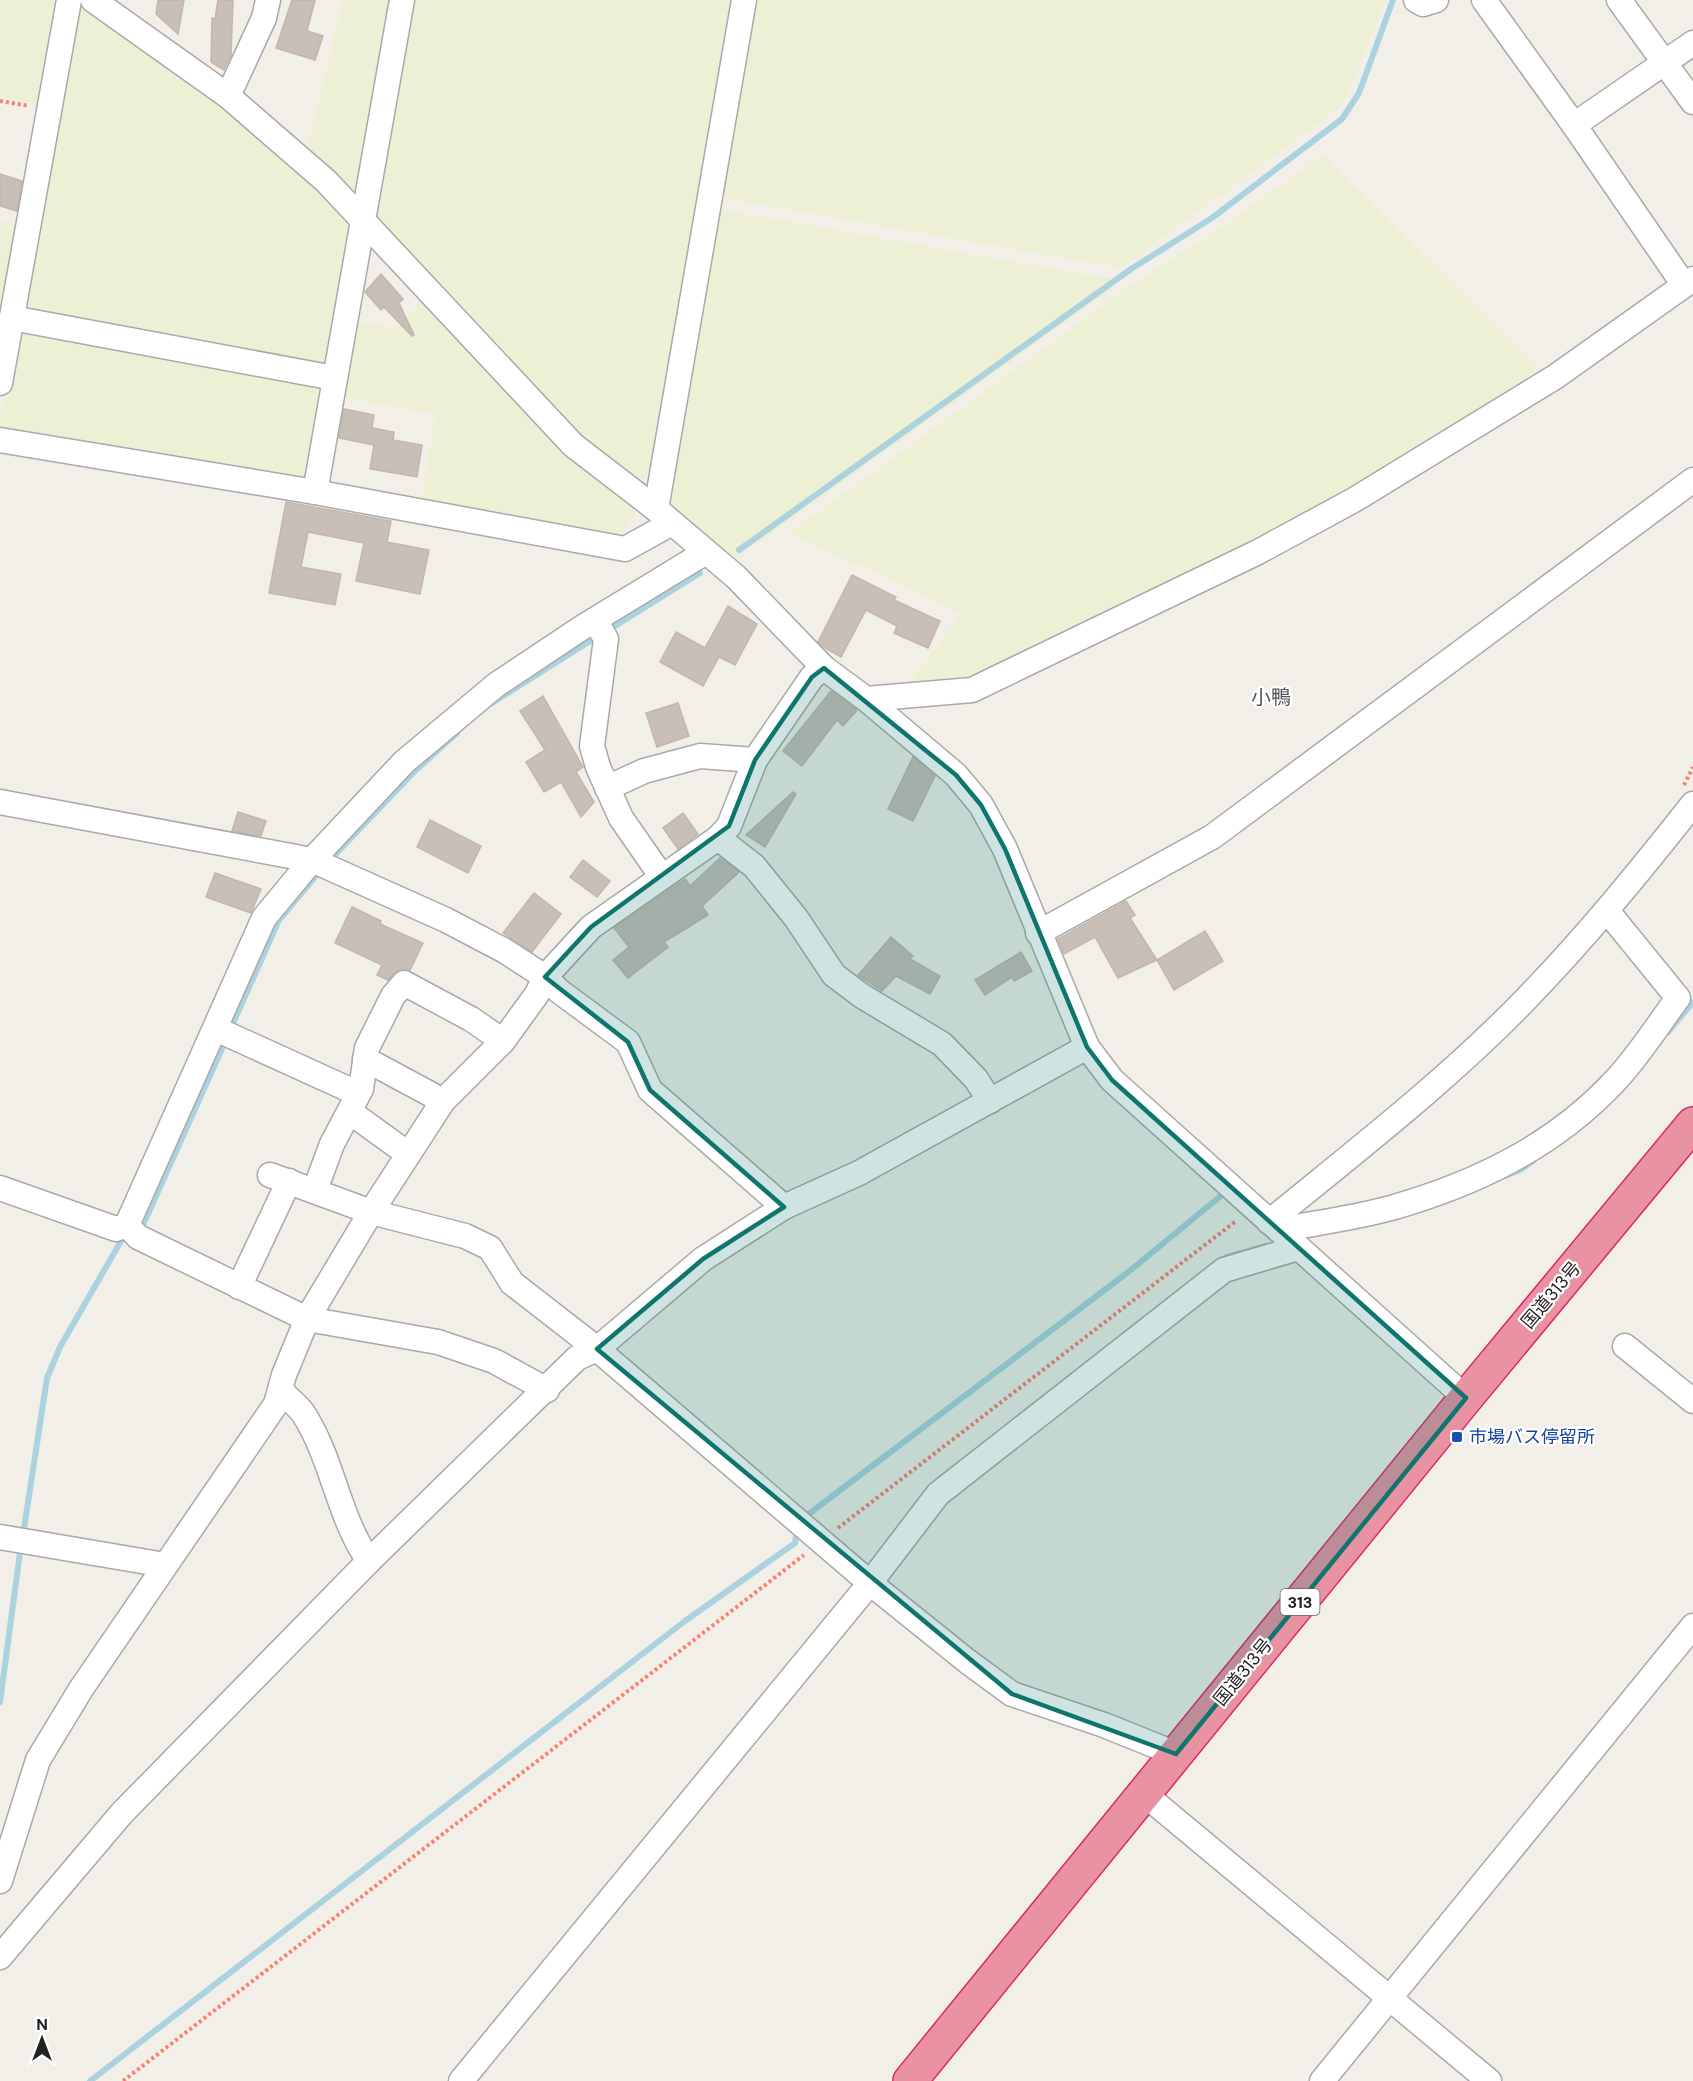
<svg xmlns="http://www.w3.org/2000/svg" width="1693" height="2081" font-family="'DM Sans','Noto Sans JP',sans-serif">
	<rect width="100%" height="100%" fill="#f2efe9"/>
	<g fill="#eef0d5">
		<path d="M0 0H64L43 106 0 97Z"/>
		<path d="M74 0H84L227 104 354 220 332 372 19 315Z"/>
		<path d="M343 0H397L360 201 306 153Z"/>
		<path d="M406 0H734L652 468 643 478 635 480 590 450 374 223Z"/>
		<path d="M749 0H1386L1346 98 1336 111 1121 268 722 198 718 194Z"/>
		<path d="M1323 155 1543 372 1355 492 978 682 905 689 961 613 789 533 1124 290 1224 225Z"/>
		<path d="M713 208 1111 279 1115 284 1113 289 734 560 662 506Z"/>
		<path d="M0 221 23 226 0 349Z"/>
		<path d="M426 298 569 450 635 512V515L618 537 421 504 435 414 337 397 350 319 394 329Z"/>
		<path d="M18 323 330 380 312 481 0 430V417Z"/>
	</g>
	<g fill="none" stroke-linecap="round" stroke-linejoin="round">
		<g stroke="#aad3df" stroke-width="6">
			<path d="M739 550 1131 269 1212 218 1342 119 1359 93 1393 0"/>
			<path d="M607 631 700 573"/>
			<path d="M492 703 598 636"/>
			<path d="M329 861 416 770 457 733"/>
			<path d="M230 1030 279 920 320 871"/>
			<path d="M1668 1032 1693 1002"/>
			<path d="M1505 1176 1520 1170 1533 1161"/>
			<path d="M138 1228 143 1225 226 1040"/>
			<path d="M1227 1257 1266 1246"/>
			<path d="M810 1513 1127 1273 1222 1195"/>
			<path d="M23 1535 47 1378 60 1347 121 1241 128 1236"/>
			<path d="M0 1702 21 1545"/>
			<path d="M90 2081 685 1621 795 1543 797 1532"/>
		</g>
	</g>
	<g fill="#c7bfb8" stroke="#c4b6ab" stroke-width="1.5">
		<path d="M158 0H184L178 34 156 14Z"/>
		<path d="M218 0H233L231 55 224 70 211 62 212 18 215 19Z"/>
		<path d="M292 0H315L307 31 323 36 315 60 276 48Z"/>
		<path d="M0 174 22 181 17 211 0 206Z"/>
		<path d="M381 274 403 299 399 303 414 335 412 336 384 307 381 310 365 292Z"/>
		<path d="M344 409 374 415 372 428 394 432 393 440 422 445 417 477 370 469 374 445 339 438Z"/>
		<path d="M286 502 391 521 387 542 429 550 420 594 356 581 364 543 308 532 301 567 341 574 335 605 269 593Z"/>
		<path d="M852 575 896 597 894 600 940 621 928 648 894 633 897 626 866 610 841 657 825 648 818 642Z"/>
		<path d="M728 606 757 624 735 665 719 657 703 686 660 662 676 632 705 648Z"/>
		<path d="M831 691 857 710 843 726 837 720 802 766 783 751Z"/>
		<path d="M543 696 583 767 576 772 594 802 581 817 561 782 544 792 526 762 545 750 520 711Z"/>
		<path d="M678 703 689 736 657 747 646 713Z"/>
		<path d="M913 757 935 776 913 821 888 809Z"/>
		<path d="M793 792 796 794 765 847 746 835Z"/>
		<path d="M238 812 266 821 261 836 232 831Z"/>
		<path d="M683 813 698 834 678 849 663 828Z"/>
		<path d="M430 820 481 846 468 873 417 847Z"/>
		<path d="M720 858 739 872 702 906 708 915 664 942 668 947 628 978 613 960 629 947 614 928 685 879 690 886Z"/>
		<path d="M583 860 610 881 597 897 570 877Z"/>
		<path d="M215 873 261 889 251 913 206 897Z"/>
		<path d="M534 893 561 914 532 952 503 933Z"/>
		<path d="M1126 901 1135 915 1130 918 1157 960 1118 978 1095 937 1064 954 1058 939Z"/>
		<path d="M352 907 381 921 380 924 423 943 410 970H398L388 980 377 975 382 965 335 943Z"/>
		<path d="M1205 931 1223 961 1174 990 1157 960Z"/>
		<path d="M891 937 913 956 910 959 940 976 930 994 896 976 882 991 858 975Z"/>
		<path d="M1021 952 1032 971 1014 981 1012 977 985 995 975 980Z"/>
	</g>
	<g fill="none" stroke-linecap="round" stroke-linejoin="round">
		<g stroke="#a9a9a9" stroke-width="27">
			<g id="minor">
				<path d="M93 0 228 96 326 181 573 445 656 509 736 577 824 668 866 699 956 775 981 805 1005 849 1087 1047 1112 1080 1466 1398"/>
				<path d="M1416 0 1423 4 1436 0"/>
				<path d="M1484 0 1574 125 1684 285"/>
				<path d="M1619 0 1693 102"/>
				<path d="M228 96 264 18 268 0"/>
				<path d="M1574 125 1693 43"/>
				<path d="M12 318 334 378"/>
				<path d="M0 383 69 0"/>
				<path d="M0 440 315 492 625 549 672 523"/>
				<path d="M315 492 402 0"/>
				<path d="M656 509 744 0"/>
				<path d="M595 620 606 639 592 746 598 767 621 818 662 877"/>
				<path d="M866 699 972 690 1258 552 1354 500 1555 377 1693 279"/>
				<path d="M607 788 644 771 700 756 755 760"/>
				<path d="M0 802 312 860 446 920 505 951 545 977 559 991 628 1042 650 1090 784 1207"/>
				<path d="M718 838 754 866 796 918 834 975 862 996 942 1044 976 1079 990 1101"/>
				<path d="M1038 933 1212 837 1693 480"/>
				<path d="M216 1029 350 1090"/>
				<path d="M365 1059 432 1095 441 1104"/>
				<path d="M350 1112 408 1154"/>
				<path d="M270 1175 371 1212 465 1236 490 1248 512 1283 597 1349 870 1583 967 1661 1012 1694 1104 1725 1176 1754"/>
				<path d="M0 1188 116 1229 127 1225 264 918 312 860 404 762 496 685 583 627 706 552"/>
				<path d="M315 1190 332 1144 361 1089 367 1048 393 996 404 983 471 1019 503 1041"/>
				<path d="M1269 1222C1357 1150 1448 1080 1527 998 1587 936 1640 871 1693 804"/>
				<path d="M127 1225 138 1237 307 1319 438 1342 494 1361 547 1390"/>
				<path d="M1279 1230C1316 1223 1354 1218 1391 1208 1475 1184 1553 1147 1614 1082 1638 1057 1657 1026 1678 998L1608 912"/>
				<path d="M239 1287 289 1181"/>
				<path d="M1625 1346 1693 1401"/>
				<path d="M280 1390C287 1397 297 1405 303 1413 333 1459 338 1517 369 1561"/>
				<path d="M0 1537 165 1565"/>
				<path d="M1143 1793 1489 2081"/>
				<path d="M0 1881 38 1760 81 1689 276 1404 284 1375 307 1319 371 1212 443 1101 503 1041 537 994 545 977 591 927 718 838 729 826 755 760 812 677 824 668"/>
				<path d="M0 1957 122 1813 369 1561 577 1358 597 1349 703 1259 784 1207 859 1173 1087 1047"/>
				<path d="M461 2081 870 1583 938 1494 1224 1270 1298 1248"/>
				<path d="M1322 2081 1693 1626"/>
			</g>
		</g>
		<g stroke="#dc2a67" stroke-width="36">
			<path id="highway" d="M910 2081 1466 1398 1693 1124"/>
		</g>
		<g stroke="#fa8072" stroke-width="4" stroke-dasharray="3 3" stroke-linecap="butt">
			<path d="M0 101 29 106"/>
			<path d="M1684 785 1693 767"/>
			<path d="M838 1528 1236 1221"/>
			<path d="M123 2081 804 1555"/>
		</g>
		<use href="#minor" stroke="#fff" stroke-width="24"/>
		<use href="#highway" stroke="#e892a2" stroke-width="33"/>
	</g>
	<path fill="#0f766e" fill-opacity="0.2" stroke="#0f766e" stroke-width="4.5" stroke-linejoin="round" d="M824 668 956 775 981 805 1005 849 1087 1047 1112 1080 1466 1398 1176 1754 1012 1694 597 1349 703 1259 784 1207 650 1090 628 1042 545 977 591 927 729 826 755 760 812 677Z"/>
	<rect fill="#1a4fb4" stroke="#fff" stroke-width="2" x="1451" y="1431" width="12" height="12" rx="3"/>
	<g text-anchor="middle" stroke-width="4.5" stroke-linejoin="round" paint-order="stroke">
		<rect fill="#fff" stroke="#646464" stroke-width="1.5" x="1280.5" y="1589" width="39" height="26" rx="4.5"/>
		<g font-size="16" font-weight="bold" fill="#222">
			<text x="1300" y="1608">313</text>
		</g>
		<g font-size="18" fill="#222" stroke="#fff">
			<text transform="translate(1551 1295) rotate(-50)" y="6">国道313号</text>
			<text transform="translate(1243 1672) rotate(-51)" y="6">国道313号</text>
		</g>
		<g font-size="18" fill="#164399" stroke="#fff" text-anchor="start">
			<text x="1469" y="1443">市場バス停留所</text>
		</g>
		<g font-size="20" fill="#555" stroke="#fff">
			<text x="1271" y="704">小鴨</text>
		</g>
	</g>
	<g transform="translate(42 2039)" stroke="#ffffff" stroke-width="4.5" paint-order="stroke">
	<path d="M0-4.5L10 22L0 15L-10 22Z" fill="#222222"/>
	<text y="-9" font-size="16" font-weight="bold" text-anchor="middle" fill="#222222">N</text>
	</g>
</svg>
